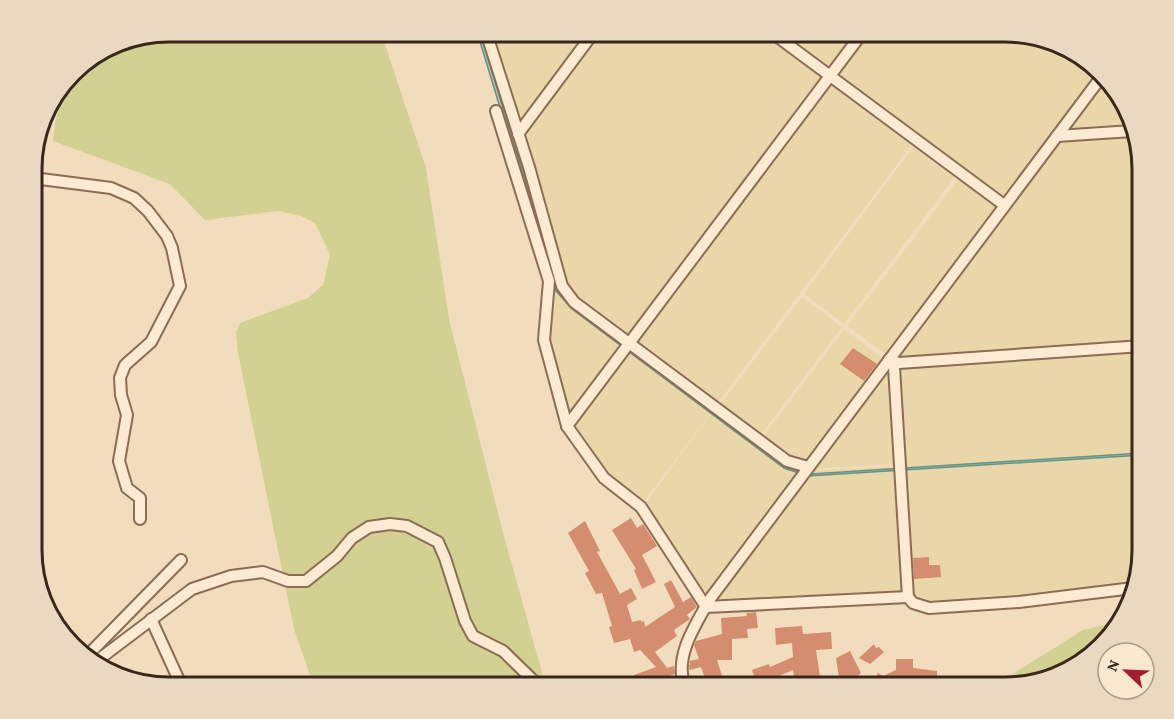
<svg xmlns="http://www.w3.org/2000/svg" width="1174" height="719" font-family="'Crimson Pro',serif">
	<rect width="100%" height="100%" fill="#f2dcbe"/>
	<g fill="#e9d7aa">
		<path d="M490 32H592L521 127Z"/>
		<path d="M595 32H768L825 74 630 339 575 298 567 286 522 130Z"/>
		<path d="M773 32H861L830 73Z"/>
		<path d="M864 32H1005L1074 50 1100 74 1005 200 834 72Z"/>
		<path d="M1103 78 1120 93 1132 130 1063 134Z"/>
		<path d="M830 79 914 142 717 404 633 341Z"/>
		<path d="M1133 133 1142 160V345L898 361 897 352 1058 138Z"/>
		<path d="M916 143 956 175 844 324 804 294Z"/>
		<path d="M960 177 1000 207 888 356 847 326Z"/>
		<path d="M551 285 558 286 626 345 571 419 547 341Z"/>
		<path d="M802 297 842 327 760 436 719 406Z"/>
		<path d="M844 329 884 359 808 464 794 460 762 438Z"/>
		<path d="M628 347 713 410 642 504 609 479 572 428Z"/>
		<path d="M1142 348V559L1134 584 933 606 911 598 898 365Z"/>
		<path d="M890 365 898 464 811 469Z"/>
		<path d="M713 411 804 469 706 600 644 505Z"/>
		<path d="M898 466 906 595 713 606V599L808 471Z"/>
	</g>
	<g fill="#d2d191">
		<path d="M169 32H381L426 168 449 319 502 529 546 687H313L311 678 294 629 238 353 236 332 240 323 308 298 323 285 330 255 315 223 301 216 278 211 205 220 170 184 53 141 55 123 61 101 80 65 117 42Z"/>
		<path d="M1122 621 1074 669 1014 687H992L1083 630Z"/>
	</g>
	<path fill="#a2c4b5" stroke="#689283" stroke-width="1.5" d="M477 32H480L560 294 566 302 786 467 811 474 1142 453V455L808 476 784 468 572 309 556 291Z"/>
	<g fill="#d58d70">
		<path d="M853 348 877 364 864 381 840 364Z"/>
		<path d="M631 518 637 528 643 524 657 546 642 555 656 582 642 589 634 570 636 569 612 530Z"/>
		<path d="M585 521 600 551 597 552 620 594 631 588 637 599 627 605 632 622 641 620V622L644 621 645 627 675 607 664 584 671 580 683 602 691 597 697 607 687 615 690 619 674 630 677 636 655 652 667 668 674 666 675 674 669 676 675 687H663L660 679 655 681 653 677 637 683 634 675 656 667 640 650 634 652 630 639 614 643 609 627 612 626 602 593 596 594 585 573 589 571 568 533Z"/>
		<path d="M929 557V565H940L941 577 914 579 913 558Z"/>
		<path d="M756 612 758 628 747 629 748 638 732 639V660H717L724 682 715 684 716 687H708L701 667 689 670 690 661 699 659 694 645 696 641 722 634 721 618 747 616 746 613Z"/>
		<path d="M802 626 803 634 831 632 832 649 816 650 820 676 809 678V687H796L793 670 774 678 777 687H758L752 670 769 664 770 667 793 657 792 643 776 645 775 628Z"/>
		<path d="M874 644 876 648 879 647 884 652 870 664 859 658Z"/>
		<path d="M850 651 861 673 852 682 840 684 836 658Z"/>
		<path d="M896 659H913V668L937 671V686L870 687 878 673 883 676 896 670Z"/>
	</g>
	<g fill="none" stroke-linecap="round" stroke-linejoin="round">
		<g stroke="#8d6c55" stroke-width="14">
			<g id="street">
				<path d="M486 32 529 167 562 286 574 302 787 461 808 467"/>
				<path d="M771 32 1004 205"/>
				<path d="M496 111 549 281 544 340 567 426 604 478 641 507 706 607"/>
				<path d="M518 134 594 32"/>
				<path d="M1057 136 1132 131"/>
				<path d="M33 178 111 188 134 198 148 211 167 236 172 248 180 286 151 342 125 365 120 378 121 395 127 415 119 461 127 488 140 498V519"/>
				<path d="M889 360 894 367 908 597 913 603 929 608 1019 602 1133 588"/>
				<path d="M889 360 899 363 1142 346"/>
				<path d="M567 426 863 32"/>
				<path d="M706 607 908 597"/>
				<path d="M151 619 182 687"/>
				<path d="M87 656 181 560"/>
				<path d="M94 663 192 589 231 576 263 572 288 581H306L337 556 352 538 369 527 390 524 407 526 438 542 445 558 465 621 473 636 503 651 540 687"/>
				<path d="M685 687C673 657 696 624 710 599L1102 76"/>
			</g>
		</g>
		<use href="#street" stroke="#fcead2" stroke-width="10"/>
	</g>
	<path d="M0 0H1174V719H0ZM169 42H1005A127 127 0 0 1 1132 169V550A127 127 0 0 1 1005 677H169A127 127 0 0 1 42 550V169A127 127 0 0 1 169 42Z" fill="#ead8c0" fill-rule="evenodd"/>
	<path fill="none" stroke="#3a261b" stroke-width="3" d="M169 42H1005A127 127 0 0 1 1132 169V550A127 127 0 0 1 1005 677H169A127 127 0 0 1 42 550V169A127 127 0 0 1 169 42Z"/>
	<g transform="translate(1126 671) rotate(293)"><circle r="28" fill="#f9e7ce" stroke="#ad9a86" stroke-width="1.5"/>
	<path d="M0-4.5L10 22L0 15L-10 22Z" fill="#a21e30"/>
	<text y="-9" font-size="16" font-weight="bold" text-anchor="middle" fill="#3a261b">N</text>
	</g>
</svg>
